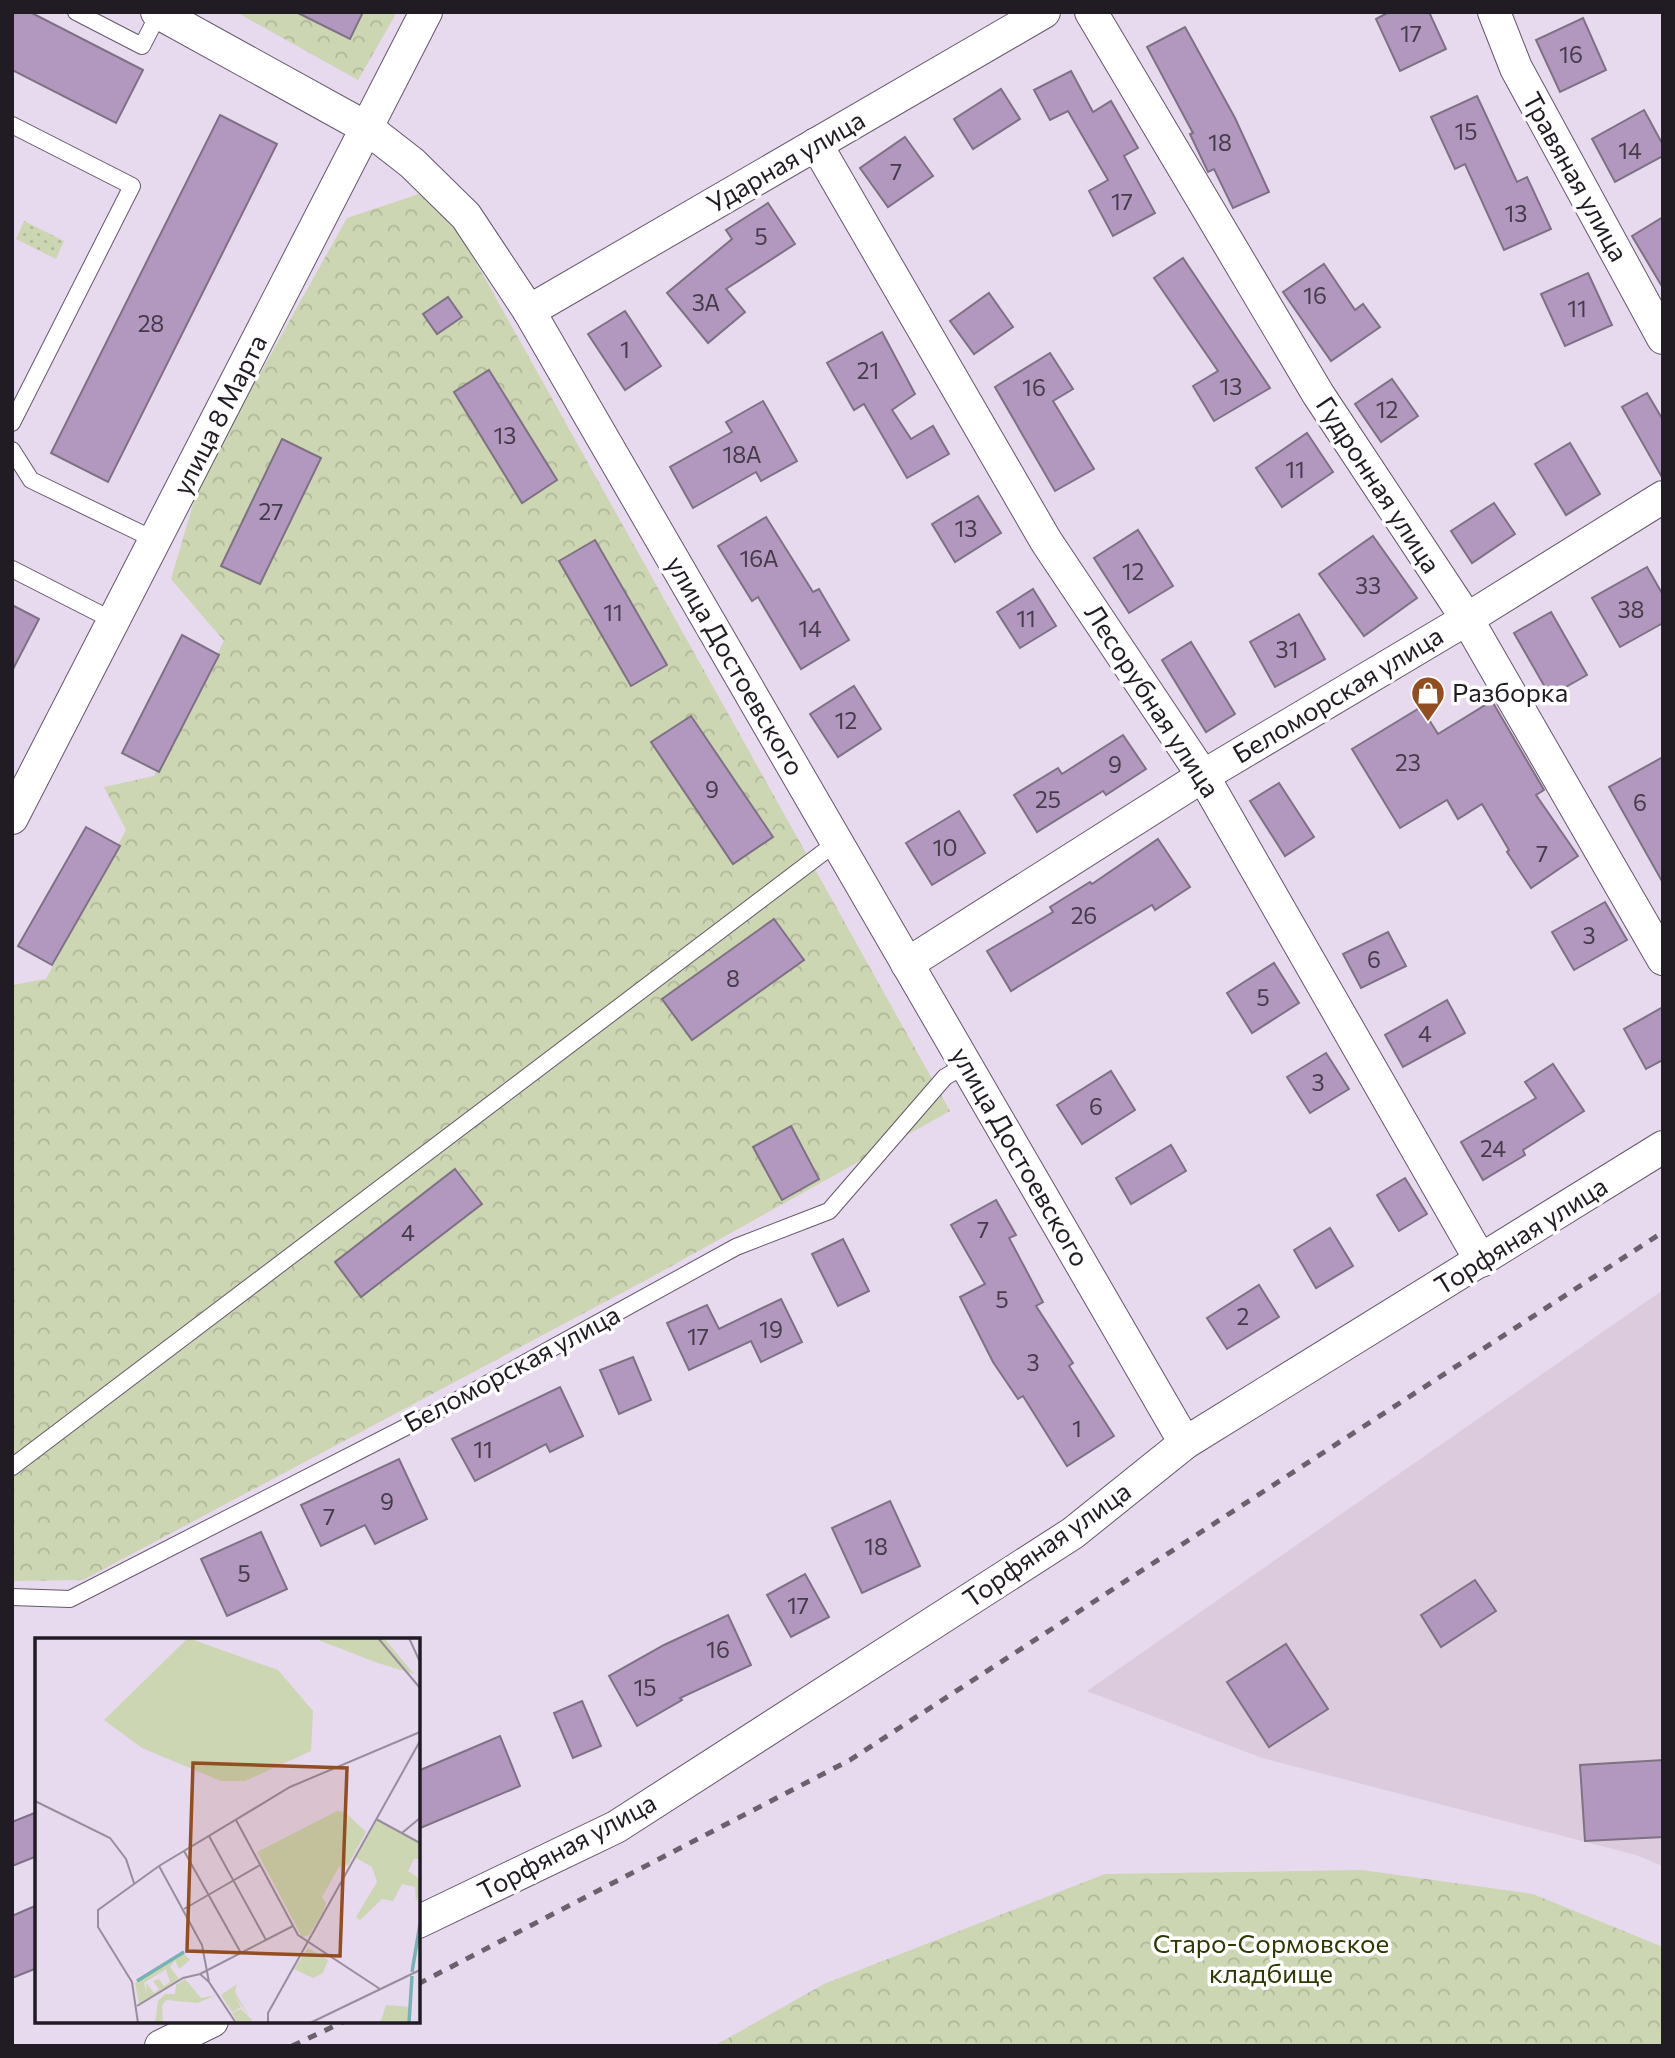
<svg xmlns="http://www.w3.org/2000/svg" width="1675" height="2058" font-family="Commissioner,sans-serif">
	<defs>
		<pattern id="forest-crowns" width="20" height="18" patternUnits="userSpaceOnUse" patternTransform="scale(1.75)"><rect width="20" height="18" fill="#ccd6b2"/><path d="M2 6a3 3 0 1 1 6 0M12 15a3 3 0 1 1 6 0" fill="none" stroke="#afb799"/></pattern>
		<pattern id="park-dots" width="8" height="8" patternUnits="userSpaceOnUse" patternTransform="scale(1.75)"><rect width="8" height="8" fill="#ccd6b2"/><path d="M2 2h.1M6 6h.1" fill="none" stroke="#afb799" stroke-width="1.8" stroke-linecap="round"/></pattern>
	</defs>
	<rect width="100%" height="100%" fill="#e7d9ee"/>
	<path fill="#dbcbdd" d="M1663 1290V1866L1636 1855 1262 1758 1087 1691Z"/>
	<g fill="url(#forest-crowns)">
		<path d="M236 12H397L358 80Z"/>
		<path d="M419 194 459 232 950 1111 648 1279 83 1580 12 1581V985L46 979 126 830 104 787 154 776 224 641 171 579 200 481 347 218Z"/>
		<path d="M1362 1870 1533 1894 1663 1947V2046H714L824 1984 1105 1874Z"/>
	</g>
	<path fill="url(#park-dots)" d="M24 221 64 241 56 259 16 239Z"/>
	<g fill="#b298be" stroke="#7e7184" stroke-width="2">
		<path d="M12 12H30L143 70 116 123 12 70Z"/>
		<path d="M296 12H363L350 39Z"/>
		<path d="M1389 12H1429L1446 49 1400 71 1376 19Z"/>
		<path d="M1583 18 1606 70 1560 92 1536 40Z"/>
		<path d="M1185 27 1235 118 1269 192 1233 208 1214 169 1208 172 1190 134 1193 133 1147 47Z"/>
		<path d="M1071 71 1093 112 1111 101 1138 148 1124 156 1155 213 1113 236 1089 191 1108 180 1068 111 1050 120 1034 90Z"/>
		<path d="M1001 89 1020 119 973 149 954 119Z"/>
		<path d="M1477 96 1517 182 1527 177 1551 229 1504 250 1465 164 1455 169 1431 117Z"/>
		<path d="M1644 110 1663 145V156L1615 182 1592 139Z"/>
		<path d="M220 115 277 144 108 482 51 453Z"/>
		<path d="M905 137 933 176 888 207 860 168Z"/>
		<path d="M768 203 795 244 726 289 745 312 708 343 667 293 732 239 726 230Z"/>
		<path d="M1663 217V288L1632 236Z"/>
		<path d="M1183 258 1270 388 1214 421 1193 386 1218 371 1154 278Z"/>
		<path d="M1324 264 1355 310 1363 304 1380 327 1331 361 1283 292Z"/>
		<path d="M1588 273 1612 325 1565 346 1541 294Z"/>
		<path d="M989 293 1013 327 974 354 950 321Z"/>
		<path d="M448 297 462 317 437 334 423 314Z"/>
		<path d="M625 311 661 366 625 390 588 334Z"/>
		<path d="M882 332 915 394 892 410 911 439 933 426 949 454 907 478 864 404 854 410 827 363Z"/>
		<path d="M1050 353 1073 389 1053 401 1094 469 1055 491 995 387Z"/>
		<path d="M489 370 557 480 522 503 454 392Z"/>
		<path d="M1392 379 1418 416 1381 442 1355 404Z"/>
		<path d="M1647 393 1663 420V479L1622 407Z"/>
		<path d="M763 401 797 461 761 481 756 472 693 508 670 467 732 432 726 422Z"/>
		<path d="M1307 433 1333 472 1282 507 1256 468Z"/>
		<path d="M282 439 321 458 260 584 221 566Z"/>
		<path d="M1570 443 1600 494 1566 515 1535 464Z"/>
		<path d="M978 496 1001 533 955 562 932 524Z"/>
		<path d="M1494 503 1515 534 1472 563 1451 531Z"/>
		<path d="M766 517 813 592 819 589 849 640 801 669 758 597 752 601 718 546Z"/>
		<path d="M1138 530 1173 586 1129 613 1094 558Z"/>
		<path d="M1373 536 1417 598 1364 636 1319 574Z"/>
		<path d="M595 540 667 665 631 686 559 561Z"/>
		<path d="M1647 567 1663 595V623L1620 647 1592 598Z"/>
		<path d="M1033 589 1056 626 1020 648 997 612Z"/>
		<path d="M12 605 39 619 12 671Z"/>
		<path d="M1551 612 1587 675 1550 696 1514 633Z"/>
		<path d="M1299 614 1325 659 1275 687 1250 642Z"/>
		<path d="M182 635 219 655 159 772 122 753Z"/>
		<path d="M1191 642 1235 714 1206 732 1162 660Z"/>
		<path d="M854 686 881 729 838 757 810 714Z"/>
		<path d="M1492 701 1544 790 1536 795 1578 856 1531 888 1507 852 1509 850 1482 804 1458 819 1447 800 1400 828 1352 749 1421 707 1438 734Z"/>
		<path d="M691 716 773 837 733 864 651 742Z"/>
		<path d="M1123 735 1146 769 1106 795 1103 791 1037 832 1014 795 1058 768 1062 774Z"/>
		<path d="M1663 757V883L1609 787Z"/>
		<path d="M1279 783 1314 837 1285 856 1250 801Z"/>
		<path d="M959 811 985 853 932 885 906 843Z"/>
		<path d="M86 827 120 846 52 965 18 946Z"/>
		<path d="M1158 839 1190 887 1155 910 1152 905 1011 991 987 951 1053 912 1050 907 1090 882 1092 884Z"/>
		<path d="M1605 902 1627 940 1574 970 1552 932Z"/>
		<path d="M774 919 804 960 692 1040 662 999Z"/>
		<path d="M1388 932 1406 966 1361 988 1343 954Z"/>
		<path d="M1274 963 1299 1003 1252 1033 1227 993Z"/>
		<path d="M1447 1000 1465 1033 1403 1067 1385 1035Z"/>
		<path d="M1663 1007V1060L1646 1069 1624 1029Z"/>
		<path d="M1326 1053 1349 1089 1310 1113 1287 1077Z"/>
		<path d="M1553 1064 1584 1111 1523 1150 1525 1155 1483 1180 1461 1142 1536 1098 1525 1082Z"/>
		<path d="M1111 1071 1135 1110 1082 1144 1057 1105Z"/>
		<path d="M791 1126 819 1179 782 1200 753 1147Z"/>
		<path d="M1171 1145 1186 1171 1131 1204 1116 1178Z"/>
		<path d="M455 1169 482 1204 361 1297 335 1262Z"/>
		<path d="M1405 1178 1427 1214 1399 1231 1377 1195Z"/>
		<path d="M996 1200 1016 1235 1009 1238 1043 1302 1036 1306 1073 1363 1069 1366 1114 1436 1067 1466 1023 1396 1018 1399 993 1362 960 1297 985 1284 951 1225Z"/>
		<path d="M1330 1228 1353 1266 1316 1288 1294 1250Z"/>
		<path d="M843 1239 869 1291 838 1306 812 1254Z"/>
		<path d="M1259 1285 1279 1317 1227 1349 1207 1318Z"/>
		<path d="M781 1299 802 1342 761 1362 751 1341 689 1370 667 1323 707 1305 719 1329Z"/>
		<path d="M633 1357 651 1400 619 1414 600 1370Z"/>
		<path d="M560 1387 583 1436 550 1452 546 1444 475 1481 452 1439Z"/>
		<path d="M399 1459 427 1519 375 1544 365 1525 321 1546 301 1505Z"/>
		<path d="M890 1501 920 1566 862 1593 832 1528Z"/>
		<path d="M261 1532 287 1589 227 1616 201 1559Z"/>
		<path d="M805 1574 829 1617 791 1637 767 1595Z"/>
		<path d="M1475 1580 1496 1611 1441 1647 1421 1615Z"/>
		<path d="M728 1615 751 1665 680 1698 682 1700 637 1726 609 1676 664 1645Z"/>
		<path d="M1286 1644 1328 1709 1269 1747 1227 1682Z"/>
		<path d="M582 1701 601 1746 573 1758 554 1713Z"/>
		<path d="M500 1736 520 1786 418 1829V1771Z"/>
		<path d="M1663 1760V1837L1585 1841 1580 1765Z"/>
		<path d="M37 1812V1856L12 1866V1822Z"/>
		<path d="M37 1905V1968L12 1978V1916Z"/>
	</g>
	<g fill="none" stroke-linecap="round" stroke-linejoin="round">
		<g stroke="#64586a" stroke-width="18">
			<g id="lane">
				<path d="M76 12 142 46 159 13"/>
				<path d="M12 125 132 186 12 423"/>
				<path d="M12 450 31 480 155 540"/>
				<path d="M12 569 114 621"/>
				<path d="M12 1467 837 842"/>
				<path d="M12 1597 70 1599 445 1407 736 1247 829 1211 945 1077 966 1065"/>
			</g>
		</g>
		<g stroke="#64586a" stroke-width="34">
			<g id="street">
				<path d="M157 12 367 128 412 163 466 216 529 311 1185 1443"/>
				<path d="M1091 12 1318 394 1467 619 1663 959"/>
				<path d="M1494 12 1516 68 1663 338"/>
				<path d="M816 144 1046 541 1203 776 1481 1261"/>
				<path d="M529 311 1044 12"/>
				<path d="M12 818 426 12"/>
				<path d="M907 964 1203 776 1467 619 1663 497"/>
				<path d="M418 1922 616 1827 1073 1533 1185 1443 1663 1147"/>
				<path d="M161 2046 212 2021"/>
			</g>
		</g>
		<use href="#lane" stroke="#fff" stroke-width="16"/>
		<use href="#street" stroke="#fff" stroke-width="32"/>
		<g stroke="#6a616d" stroke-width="5" stroke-dasharray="9 9" stroke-linecap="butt">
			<path d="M418 1984 850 1760 1663 1232"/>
			<path d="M292 2046 345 2021"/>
		</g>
	</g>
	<defs>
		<g id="shop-pin" transform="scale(1.75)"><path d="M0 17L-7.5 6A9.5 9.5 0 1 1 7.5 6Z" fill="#924d21" stroke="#fff"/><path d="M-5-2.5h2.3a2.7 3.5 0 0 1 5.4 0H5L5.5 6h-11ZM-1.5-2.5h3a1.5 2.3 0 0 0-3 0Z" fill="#fff"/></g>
	</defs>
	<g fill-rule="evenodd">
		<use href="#shop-pin" x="1428" y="693"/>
	</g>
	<g text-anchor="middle" stroke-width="7" stroke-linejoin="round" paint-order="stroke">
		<g font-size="23" fill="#453b4a">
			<text x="1411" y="42">17</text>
			<text x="1571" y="63">16</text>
			<text x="1466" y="140">15</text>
			<text x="1220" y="151">18</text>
			<text x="1630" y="159">14</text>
			<text x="896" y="180">7</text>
			<text x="1122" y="210">17</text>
			<text x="1516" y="222">13</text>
			<text x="761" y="245">5</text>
			<text x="1315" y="304">16</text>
			<text x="706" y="311">3А</text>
			<text x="1577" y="317">11</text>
			<text x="151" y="332">28</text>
			<text x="625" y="358">1</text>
			<text x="868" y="379">21</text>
			<text x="1231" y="395">13</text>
			<text x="1034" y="396">16</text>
			<text x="1387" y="418">12</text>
			<text x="505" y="444">13</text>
			<text x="742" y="463">18А</text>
			<text x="1295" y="478">11</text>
			<text x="271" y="520">27</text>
			<text x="966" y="537">13</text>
			<text x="759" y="567">16А</text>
			<text x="1133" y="580">12</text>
			<text x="1368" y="594">33</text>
			<text x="1631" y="618">38</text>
			<text x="613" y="621">11</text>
			<text x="1026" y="627">11</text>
			<text x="810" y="637">14</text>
			<text x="1287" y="658">31</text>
			<text x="846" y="729">12</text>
			<text x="1408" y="771">23</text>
			<text x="1115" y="773">9</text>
			<text x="712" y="798">9</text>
			<text x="1048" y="808">25</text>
			<text x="1640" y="811">6</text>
			<text x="945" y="856">10</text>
			<text x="1542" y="862">7</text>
			<text x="1084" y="924">26</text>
			<text x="1589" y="944">3</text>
			<text x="1374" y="968">6</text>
			<text x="733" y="987">8</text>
			<text x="1263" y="1006">5</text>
			<text x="1425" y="1042">4</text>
			<text x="1318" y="1091">3</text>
			<text x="1096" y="1115">6</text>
			<text x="1493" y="1157">24</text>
			<text x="983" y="1238">7</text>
			<text x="408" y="1241">4</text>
			<text x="1002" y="1308">5</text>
			<text x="1243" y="1325">2</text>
			<text x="771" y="1338">19</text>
			<text x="698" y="1345">17</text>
			<text x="1033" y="1371">3</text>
			<text x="1077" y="1437">1</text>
			<text x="483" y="1458">11</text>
			<text x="387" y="1510">9</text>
			<text x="329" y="1525">7</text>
			<text x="876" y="1555">18</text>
			<text x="244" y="1582">5</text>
			<text x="798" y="1614">17</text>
			<text x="718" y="1658">16</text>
			<text x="645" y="1696">15</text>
		</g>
		<g font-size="26" fill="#211c23" stroke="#fff">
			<text transform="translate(786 162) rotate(-30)" y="9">Ударная улица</text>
			<text transform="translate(1575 177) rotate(61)" y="9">Травяная улица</text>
			<text transform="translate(220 415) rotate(-63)" y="9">улица 8 Марта</text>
			<text transform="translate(1378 485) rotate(57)" y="9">Гудронная улица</text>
			<text transform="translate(735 666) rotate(60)" y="9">улица Достоевского</text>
			<text transform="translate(1338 695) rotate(-31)" y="9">Беломорская улица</text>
			<text transform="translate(1152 701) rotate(57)" y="9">Лесорубная улица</text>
			<text transform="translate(1020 1157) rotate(60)" y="9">улица Достоевского</text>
			<text transform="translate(1521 1236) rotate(-32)" y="9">Торфяная улица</text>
			<text transform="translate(512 1369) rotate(-28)" y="9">Беломорская улица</text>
			<text transform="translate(1047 1545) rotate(-35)" y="9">Торфяная улица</text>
			<text transform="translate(567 1847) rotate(-28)" y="9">Торфяная улица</text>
		</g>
		<g font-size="26" fill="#211c23" stroke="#fff" text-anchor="start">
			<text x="1452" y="702">Разборка</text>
		</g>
		<g font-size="26" fill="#2e3803" stroke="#fff">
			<text x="1271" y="1953">Старо-Сормовское<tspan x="1271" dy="30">кладбище</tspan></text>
		</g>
	</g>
	<g transform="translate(35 1638)">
		<rect width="385" height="385" fill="#e7d9ee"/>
		<path d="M278 0H349L379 36 343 25ZM351 367 377 369 373 385H345Z" fill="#ccd6b2"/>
		<path d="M153 0 243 32 278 73 276 113 210 143H186L107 110 69 82ZM302 173 310 174 331 194 313 227 304 229 287 259 291 265 288 274 274 297 267 299 222 214ZM342 182 385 206V221H379L373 233 385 241V253L381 264 380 249 367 246 358 263 347 261 325 282 321 279 342 244 337 229 321 220ZM273 310 293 322 288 335 278 340 259 331ZM148 315 155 322 144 331 140 322 135 329 144 341 104 366 100 345ZM131 331 135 344 129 348 124 341 118 343 124 351 119 355 111 345 112 356 109 345ZM150 341 166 360 181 357 163 365 131 362 127 368 128 385H120L123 363 130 356H140L141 347ZM202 346 200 354 218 385H203L197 375 206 371 215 380 198 355 206 369 197 374 186 357Z" fill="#ccd6b2" fill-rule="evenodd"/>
		<path fill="none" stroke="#75b1b5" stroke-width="3.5" d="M377 334 385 286M102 343 149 314M374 385 377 338"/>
		<path fill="none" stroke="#988d9d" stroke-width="2" d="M343 0 385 50M374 0 385 24M0 163 75 200 91 221 99 245M341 181 385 205M201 182 263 297 345 351M367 195 385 180M174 198 231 302M149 213 206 315M124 228 167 307 174 344 201 385M149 271 225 227M165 336 258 288M102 368 148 340 165 336 174 344M103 385 97 344 63 289V272L124 228 255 149 385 94M233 385V375L385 103M275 385 385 332"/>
		<path fill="#924d21" fill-opacity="0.15" stroke="#924d21" stroke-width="3.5" d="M158 125 312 130 305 318 152 313Z"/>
		<rect width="385" height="385" fill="none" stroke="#211c23" stroke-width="3.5"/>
	</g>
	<rect width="1675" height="2058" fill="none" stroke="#211c23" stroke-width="28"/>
</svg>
